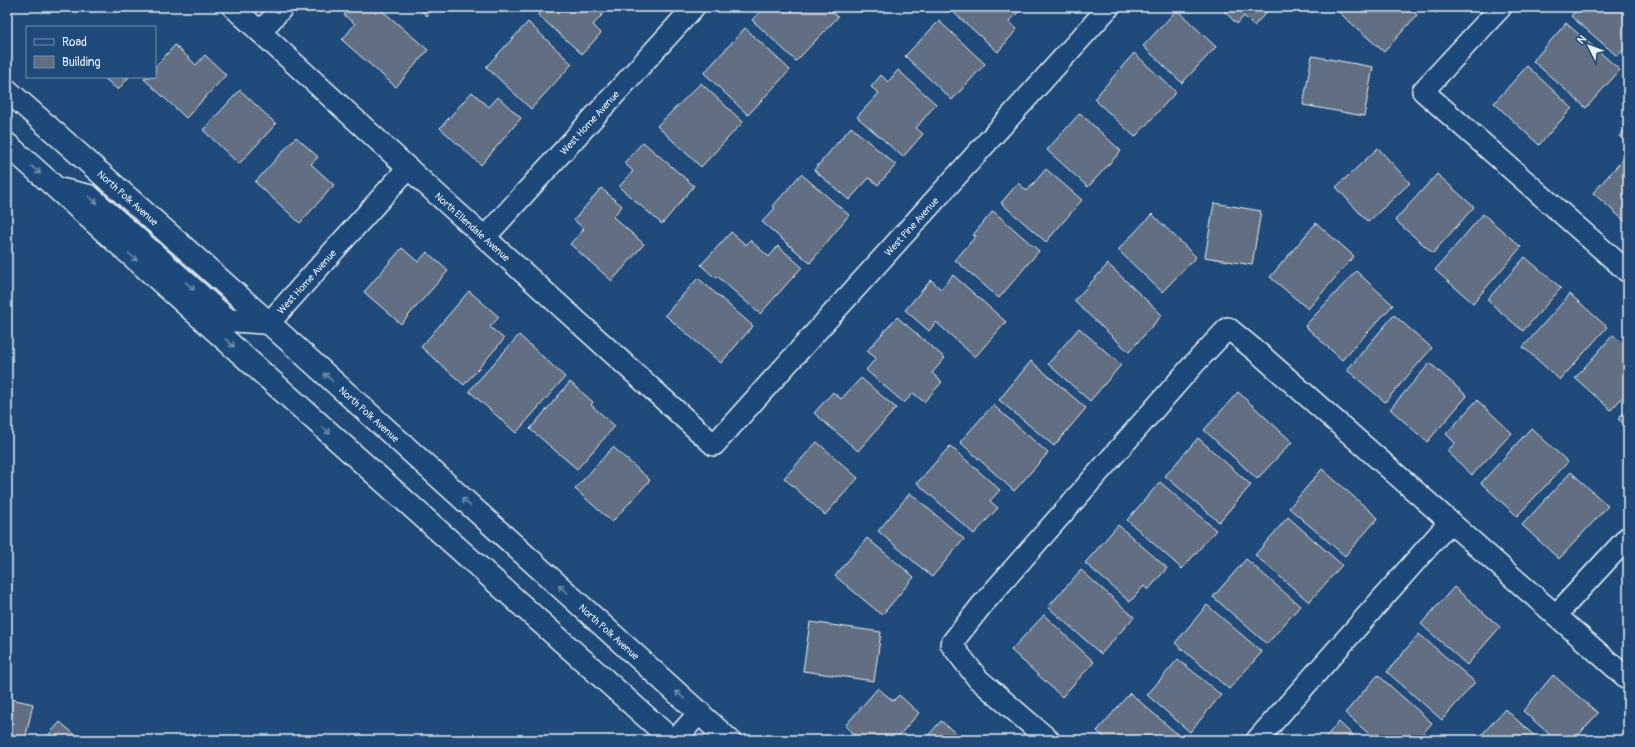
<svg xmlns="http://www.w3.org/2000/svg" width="1635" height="747" font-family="Pangolin,sans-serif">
	<rect width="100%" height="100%" fill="#1f4a7a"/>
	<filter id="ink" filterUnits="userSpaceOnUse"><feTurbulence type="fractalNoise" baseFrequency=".025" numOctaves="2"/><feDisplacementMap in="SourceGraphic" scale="8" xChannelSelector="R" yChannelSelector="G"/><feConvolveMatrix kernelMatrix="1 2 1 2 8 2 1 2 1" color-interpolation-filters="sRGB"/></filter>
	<g filter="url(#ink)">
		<g fill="#626e82" stroke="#e8f1f8">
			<path d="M351 7H378L428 50 396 87 342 40 355 24 344 15Z"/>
			<path d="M417 7H435L427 16Z"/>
			<path d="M545 7H609L593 25 601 33 582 54 538 15Z"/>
			<path d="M764 7H827L838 17 796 61 752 20Z"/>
			<path d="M955 7H1023L1009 22 1017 29 998 52 952 11Z"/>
			<path d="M1220 7H1271L1254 26 1244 16 1237 24Z"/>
			<path d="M1333 7H1408L1417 15 1384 52Z"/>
			<path d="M1428 7H1441L1436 13Z"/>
			<path d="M1579 7H1628V45L1617 56 1571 16Z"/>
			<path d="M1177 10 1216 47 1182 83 1143 46Z"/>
			<path d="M939 21 985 64 952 100 905 56Z"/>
			<path d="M528 22 572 64 531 109 486 67Z"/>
			<path d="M1566 23 1620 70 1586 108 1533 61Z"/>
			<path d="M745 28 790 70 748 115 704 73Z"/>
			<path d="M175 45 196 65 205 55 226 75 186 118 144 79 145 77H155V67Z"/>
			<path d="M1134 53 1176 92 1135 137 1094 99Z"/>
			<path d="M1312 56 1373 67 1364 116 1303 105Z"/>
			<path d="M1527 66 1572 108 1539 145 1494 103Z"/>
			<path d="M898 70 936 104 916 128 923 134 903 157 857 117 879 93 871 87 881 75 888 82Z"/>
			<path d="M103 77H129L118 90Z"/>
			<path d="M701 83 743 122 701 167 657 126Z"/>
			<path d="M240 90 276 124 239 164 203 130Z"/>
			<path d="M472 92 489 107 498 97 521 118 481 165 440 128Z"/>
			<path d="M1080 113 1121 151 1088 187 1047 150Z"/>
			<path d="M851 127 896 165 878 185 869 178 849 200 814 170Z"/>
			<path d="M1628 127V144L1619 136Z"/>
			<path d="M296 137 318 157 311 164 334 185 300 223 255 182Z"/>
			<path d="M643 142 694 186 662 224 619 187 633 171 624 163Z"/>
			<path d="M1378 148 1410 183 1368 222 1336 187Z"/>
			<path d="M1627 155 1628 156V224L1593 193Z"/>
			<path d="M1046 169 1082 200 1046 242 1001 203 1018 183 1027 191Z"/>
			<path d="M801 174 849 215 810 263 762 222 775 208 773 206Z"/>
			<path d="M1437 174 1474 207 1433 253 1395 220Z"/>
			<path d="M601 188 622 206 613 217 644 244 612 281 570 244 584 229 574 220Z"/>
			<path d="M1214 203 1261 211 1252 265 1205 257Z"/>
			<path d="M993 211 1039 251 999 298 955 260 976 236 973 235Z"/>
			<path d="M1152 214 1196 257 1162 292 1118 250Z"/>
			<path d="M1483 214 1521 247 1473 303 1435 270Z"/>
			<path d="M1316 223 1354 256 1308 309 1270 277Z"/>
			<path d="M731 232 746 245 750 240 769 257 778 246 802 267 760 314 717 276 715 278 701 265Z"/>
			<path d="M402 248 418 262 427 252 448 271 401 324 364 292Z"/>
			<path d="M1525 257 1561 288 1523 331 1487 300Z"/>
			<path d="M1108 264 1162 315 1129 352 1074 301Z"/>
			<path d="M1356 271 1393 305 1342 360 1305 326Z"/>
			<path d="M953 275 1006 322 975 357 936 322 929 331 905 310 931 280 941 289Z"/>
			<path d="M698 278 753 326 721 363 665 315Z"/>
			<path d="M469 291 499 317 490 327 504 339 464 385 421 347Z"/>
			<path d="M1570 294 1607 327 1560 380 1523 347Z"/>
			<path d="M1394 315 1432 348 1385 402 1347 370Z"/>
			<path d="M897 317 945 358 932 373 942 382 924 402 913 393 904 403 866 370 876 358 867 351Z"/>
			<path d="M1079 328 1121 365 1090 401 1048 364Z"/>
			<path d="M519 335 565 377 516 433 469 391Z"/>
			<path d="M1613 335 1628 348V391L1611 410 1575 378Z"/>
			<path d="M1031 361 1086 408 1054 446 999 400Z"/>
			<path d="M1430 363 1467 396 1427 442 1390 409Z"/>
			<path d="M861 378 896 408 858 451 814 413 833 392 841 399Z"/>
			<path d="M570 382 593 402 591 405 615 426 577 469 530 429Z"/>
			<path d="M1238 392 1292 442 1257 479 1204 430Z"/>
			<path d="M1477 400 1512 433 1472 475 1447 451 1455 443 1446 434Z"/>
			<path d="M993 405 1048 453 1014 491 960 442Z"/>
			<path d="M1628 408V427L1618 419Z"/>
			<path d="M1531 428 1568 462 1517 516 1481 483Z"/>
			<path d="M1198 438 1251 485 1219 522 1165 476Z"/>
			<path d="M817 442 858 478 825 515 784 478Z"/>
			<path d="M950 446 1000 490 990 501 998 508 974 534 917 483Z"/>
			<path d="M613 447 650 480 612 522 575 489Z"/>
			<path d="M1322 469 1378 518 1345 556 1289 508Z"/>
			<path d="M1571 472 1608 506 1559 559 1522 525Z"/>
			<path d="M1160 482 1216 530 1182 569 1127 520Z"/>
			<path d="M910 493 964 539 932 577 878 531Z"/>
			<path d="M1288 517 1342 565 1309 602 1255 555Z"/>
			<path d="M1118 525 1167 568 1148 590 1144 586 1130 602 1085 563Z"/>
			<path d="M867 538 914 577 882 615 835 576Z"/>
			<path d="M1246 559 1300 606 1267 644 1213 597Z"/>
			<path d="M1081 570 1134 617 1101 654 1048 607Z"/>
			<path d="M1454 587 1500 627 1467 665 1421 624Z"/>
			<path d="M1207 605 1262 652 1229 689 1175 643Z"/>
			<path d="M1044 615 1094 662 1062 697 1011 650Z"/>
			<path d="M810 622 881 632 874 681 803 671Z"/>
			<path d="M1419 634 1475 682 1442 720 1387 672Z"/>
			<path d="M1178 659 1221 695 1190 732 1147 695Z"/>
			<path d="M1378 675 1432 723 1417 740H1376L1345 713Z"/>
			<path d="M1553 675 1598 713 1574 740H1556L1523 711Z"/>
			<path d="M878 688 893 701 899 695 919 713 895 740H860L845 726Z"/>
			<path d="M1130 693 1183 739V740H1107L1097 731Z"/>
			<path d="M7 698 33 704 25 740H7Z"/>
			<path d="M1505 709 1539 740H1477Z"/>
			<path d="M941 721 964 740H924Z"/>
			<path d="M60 722 81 740H44Z"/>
			<path d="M1339 722 1358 740H1323Z"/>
		</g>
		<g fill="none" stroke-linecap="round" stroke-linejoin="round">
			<g stroke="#e8f1f8" stroke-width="24">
				<g id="street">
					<path id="s1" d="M233 7 408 168 714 445 1109 7"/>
					<path d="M1501 7 1423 91 1628 272"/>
					<path d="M260 32 283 7"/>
					<path id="s2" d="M485 237 694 7"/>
					<path id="s3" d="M269 323 408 168"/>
					<path d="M1556 615 1628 537"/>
					<path d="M675 740 700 712"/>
					<path d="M1049 740 978 679 951 644 981 606 1193 365 1228 328 1262 356 1628 679"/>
					<path d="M1257 740 1450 522"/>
				</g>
			</g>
			<g stroke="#e8f1f8" stroke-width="25">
				<g id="secondary">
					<path id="s4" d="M7 90 269 323 729 740"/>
					<path d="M7 144 672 740"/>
					<path d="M58 189 89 196 228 320 269 323"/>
				</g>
			</g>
			<use href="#street" stroke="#1f4a7a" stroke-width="21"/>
			<use href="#secondary" stroke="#1f4a7a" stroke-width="22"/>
		</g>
		<defs><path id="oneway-shaft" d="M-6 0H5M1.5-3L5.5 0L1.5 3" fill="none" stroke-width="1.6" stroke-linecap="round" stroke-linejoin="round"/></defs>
		<g stroke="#6f8dac">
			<use href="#oneway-shaft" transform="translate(36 170) rotate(42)"/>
			<use href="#oneway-shaft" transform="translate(93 200) rotate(39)"/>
			<use href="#oneway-shaft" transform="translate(133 257) rotate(42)"/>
			<use href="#oneway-shaft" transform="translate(190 286) rotate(42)"/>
			<use href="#oneway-shaft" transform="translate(230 343) rotate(42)"/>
			<use href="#oneway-shaft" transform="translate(328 377) rotate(-138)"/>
			<use href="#oneway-shaft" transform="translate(326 430) rotate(42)"/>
			<use href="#oneway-shaft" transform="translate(466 502) rotate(-138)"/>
			<use href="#oneway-shaft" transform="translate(563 589) rotate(-138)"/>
			<use href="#oneway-shaft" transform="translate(680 695) rotate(-138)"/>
		</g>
	</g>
	<g text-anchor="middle" stroke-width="3.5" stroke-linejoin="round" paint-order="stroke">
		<g font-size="10" fill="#e8f1f8" stroke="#1f4a7a">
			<text dy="4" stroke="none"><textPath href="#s2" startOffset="155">West Home Avenue</textPath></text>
			<text dy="4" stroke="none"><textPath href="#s4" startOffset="162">North Polk Avenue</textPath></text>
			<text dy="4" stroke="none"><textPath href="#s1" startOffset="325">North Ellendale Avenue</textPath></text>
			<text dy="4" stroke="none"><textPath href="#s1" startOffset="945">West Pine Avenue</textPath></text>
			<text dy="4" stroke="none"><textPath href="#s3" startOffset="56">West Home Avenue</textPath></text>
			<text dy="4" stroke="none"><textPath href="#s4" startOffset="486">North Polk Avenue</textPath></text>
			<text dy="4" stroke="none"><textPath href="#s4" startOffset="810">North Polk Avenue</textPath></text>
		</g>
	</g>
	<rect width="1635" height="747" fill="none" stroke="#1f4a7a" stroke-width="24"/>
	<rect x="12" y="12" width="1611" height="723" fill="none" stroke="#e8f1f8" stroke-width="1.5" filter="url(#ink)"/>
	<rect x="26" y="26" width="130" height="52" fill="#1f4a7a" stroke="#6f8dac"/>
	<rect x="34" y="39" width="20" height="6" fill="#1f4a7a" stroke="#6f8dac"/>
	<text x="62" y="46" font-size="12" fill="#e8f1f8">Road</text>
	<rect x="34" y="56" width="20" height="12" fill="#626e82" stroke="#6f8dac"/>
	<text x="62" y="66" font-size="12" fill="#e8f1f8">Building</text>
	<g transform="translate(1589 46) rotate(312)" stroke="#1f4a7a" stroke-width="3" paint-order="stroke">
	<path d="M0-3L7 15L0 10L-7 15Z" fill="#e8f1f8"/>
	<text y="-6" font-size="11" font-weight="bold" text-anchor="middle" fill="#e8f1f8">N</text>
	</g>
</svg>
